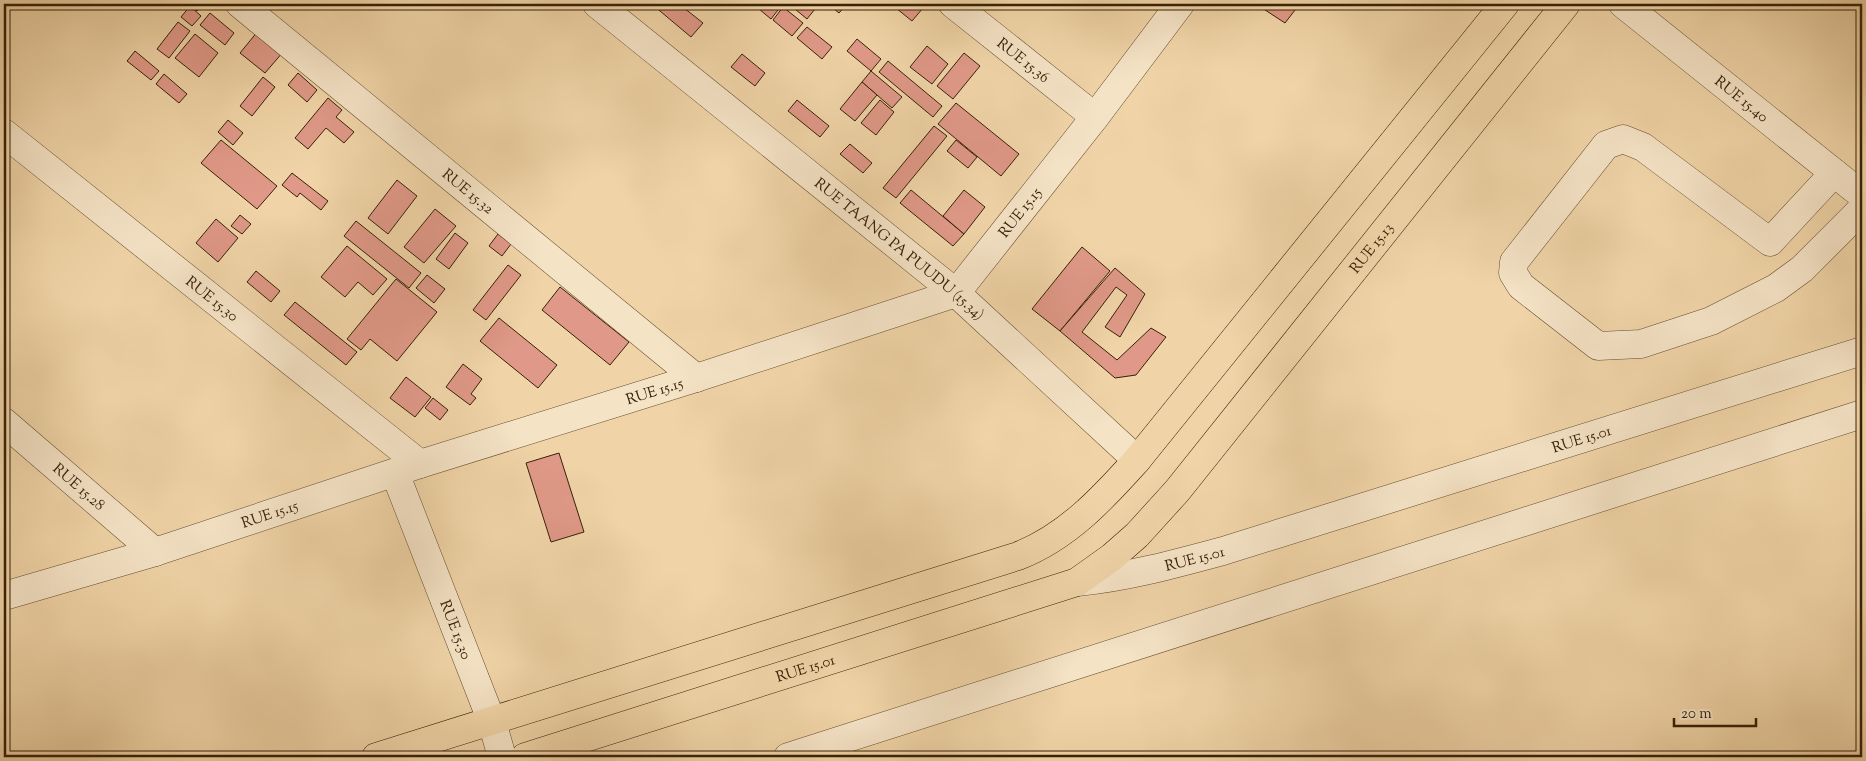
<svg xmlns="http://www.w3.org/2000/svg" width="1866" height="761" font-family="'Sorts Mill Goudy',serif">
	<rect width="100%" height="100%" fill="#f0d4a7"/>
	<filter id="stains"><feTurbulence type="fractalNoise" baseFrequency=".004" numOctaves="4"/><feColorMatrix values="0 0 0 0 .2 0 0 0 0 .09 0 0 0 0 .02 0 0 0 .5 -.17"/></filter>
	<radialGradient id="worn" r=".72"><stop offset=".6" stop-color="#630" stop-opacity="0"/><stop offset="1" stop-color="#630" stop-opacity=".3"/></radialGradient>
	<g fill="#e09988" stroke="#372107">
		<path d="M188 4H202L197 11Z"/>
		<path d="M656 4H679L703 23 691 37 654 6Z"/>
		<path d="M753 4H778L781 6 771 19Z"/>
		<path d="M789 4H819L807 19Z"/>
		<path d="M828 4H847L839 13Z"/>
		<path d="M891 4H918L923 8 912 21Z"/>
		<path d="M1256 4H1286L1295 10 1285 23Z"/>
		<path d="M190 6 201 16 192 26 181 17Z"/>
		<path d="M783 7 803 23 792 36 773 20Z"/>
		<path d="M210 13 234 33 225 45 200 25Z"/>
		<path d="M178 22 190 31 169 58 157 49Z"/>
		<path d="M807 27 832 47 822 59 797 38Z"/>
		<path d="M258 31 283 52 265 73 240 53Z"/>
		<path d="M195 34 218 53 199 77 175 58Z"/>
		<path d="M857 39 881 59 871 71 847 51Z"/>
		<path d="M927 46 948 64 932 84 910 67Z"/>
		<path d="M135 51 159 71 151 80 127 61Z"/>
		<path d="M964 53 980 66 953 99 937 86Z"/>
		<path d="M742 54 765 73 755 86 731 67Z"/>
		<path d="M888 61 942 106 933 117 879 72Z"/>
		<path d="M871 71 902 97 892 108 862 82Z"/>
		<path d="M298 73 317 90 307 102 288 85Z"/>
		<path d="M164 74 187 94 179 103 156 84Z"/>
		<path d="M263 77 275 87 252 116 240 106Z"/>
		<path d="M862 82 877 95 855 121 840 109Z"/>
		<path d="M328 98 342 110 336 117 354 132 344 143 326 128 308 149 295 138Z"/>
		<path d="M797 100 829 126 820 137 788 111Z"/>
		<path d="M880 100 894 112 876 135 861 123Z"/>
		<path d="M956 103 1019 154 1001 176 938 124Z"/>
		<path d="M228 120 243 133 233 145 218 132Z"/>
		<path d="M934 126 947 136 896 198 883 188Z"/>
		<path d="M221 140 277 186 257 209 201 163Z"/>
		<path d="M956 140 977 157 968 168 947 151Z"/>
		<path d="M850 144 872 163 863 173 840 154Z"/>
		<path d="M292 173 328 201 321 210 300 193 297 197 282 185Z"/>
		<path d="M397 180 417 196 388 234 368 218Z"/>
		<path d="M911 190 964 234 953 246 900 203Z"/>
		<path d="M964 190 985 207 964 234 943 216Z"/>
		<path d="M435 209 456 226 424 263 404 247Z"/>
		<path d="M240 215 251 224 242 234 231 226Z"/>
		<path d="M216 219 238 238 218 262 196 243Z"/>
		<path d="M356 221 421 273 409 288 344 236Z"/>
		<path d="M455 233 468 243 449 269 436 259Z"/>
		<path d="M498 234 511 244 502 256 489 246Z"/>
		<path d="M347 246 387 279 373 295 358 282 345 297 321 277Z"/>
		<path d="M1082 247 1110 271 1060 331 1032 309Z"/>
		<path d="M508 265 521 275 486 320 473 310Z"/>
		<path d="M1115 268 1145 294 1120 337 1105 327 1127 295 1116 287 1082 332 1117 360 1151 328 1166 337 1136 375 1115 378 1060 331Z"/>
		<path d="M256 271 280 291 271 302 247 282Z"/>
		<path d="M427 275 445 289 434 303 416 288Z"/>
		<path d="M396 279 437 312 397 361 370 339 361 350 347 339Z"/>
		<path d="M560 287 629 342 610 365 542 310Z"/>
		<path d="M295 302 357 352 346 365 284 315Z"/>
		<path d="M499 318 557 365 538 388 480 341Z"/>
		<path d="M463 364 482 379 471 394 476 398 470 405 446 387Z"/>
		<path d="M406 377 431 397 415 417 390 398Z"/>
		<path d="M433 398 448 410 440 420 425 408Z"/>
		<path d="M559 453 584 532 551 542 526 463Z"/>
	</g>
	<g fill="none" stroke-linecap="round" stroke-linejoin="round">
		<g stroke="#654e2f" stroke-width="29">
			<g id="minor">
				<path id="s1" d="M240 4 696 378"/>
				<path id="s2" d="M597 4 956 293 1137 460"/>
				<path id="s3" d="M953 4 1095 117"/>
				<path id="s4" d="M1623 4 1862 195"/>
				<path id="s5" d="M4 133 420 464"/>
				<path d="M1834 173 1770 242 1643 147 1623 139 1606 145 1514 262 1513 273 1521 286 1598 346 1641 344 1711 321 1776 288 1802 269 1862 209"/>
				<path id="s6" d="M4 422 155 552"/>
				<path id="s7" d="M395 473 492 722 502 757"/>
				<path id="s8" d="M1077 582C1127 577 1175 564 1223 551L1862 351"/>
				<path id="s9" d="M4 596 155 552 420 464 696 378 956 293 1095 117 1180 4"/>
				<path d="M788 757 1862 414"/>
			</g>
		</g>
		<g stroke="#372107" stroke-width="29">
			<g id="major">
				<path d="M376 757 1018 556C1067 537 1103 498 1137 460L1505 4"/>
				<path id="s10" d="M525 757 1077 582 1112 557 1137 535 1177 491 1566 4"/>
			</g>
		</g>
		<use href="#minor" stroke="#f5e3c6" stroke-width="28"/>
		<use href="#major" stroke="#f0d4a7" stroke-width="28"/>
	</g>
	<g text-anchor="middle" stroke-width="4" stroke-linejoin="round" paint-order="stroke">
		<g font-size="15" fill="#372107" stroke="#f5e3c6">
			<text dy="5" stroke="none"><textPath href="#s3" startOffset="90">RUE 15.36</textPath></text>
			<text dy="5" stroke="none"><textPath href="#s4" startOffset="152">RUE 15.40</textPath></text>
			<text dy="5" stroke="none"><textPath href="#s1" startOffset="295">RUE 15.32</textPath></text>
			<text dy="5" stroke="none"><textPath href="#s9" startOffset="1102">RUE 15.15</textPath></text>
			<text dy="5" stroke="none"><textPath href="#s10" startOffset="1026">RUE 15.13</textPath></text>
			<text dy="5" stroke="none"><textPath href="#s2" startOffset="389">RUE TAANG PA PUUDU (15.34)</textPath></text>
			<text dy="5" stroke="none"><textPath href="#s5" startOffset="266">RUE 15.30</textPath></text>
			<text dy="5" stroke="none"><textPath href="#s9" startOffset="682">RUE 15.15</textPath></text>
			<text dy="5" stroke="none"><textPath href="#s8" startOffset="525">RUE 15.01</textPath></text>
			<text dy="5" stroke="none"><textPath href="#s6" startOffset="99">RUE 15.28</textPath></text>
			<text dy="5" stroke="none"><textPath href="#s9" startOffset="278">RUE 15.15</textPath></text>
			<text dy="5" stroke="none"><textPath href="#s8" startOffset="120">RUE 15.01</textPath></text>
			<text dy="5" stroke="none"><textPath href="#s7" startOffset="168">RUE 15.30</textPath></text>
			<text dy="5" stroke="none"><textPath href="#s10" startOffset="294">RUE 15.01</textPath></text>
		</g>
	</g>
	<rect width="1866" height="761" fill="none" stroke="#f0d4a7" stroke-width="20"/>
	<rect x="5" y="5" width="1856" height="751" fill="none" stroke="#372107" stroke-width="2.5"/>
	<rect x="10" y="10" width="1846" height="741" fill="none" stroke="#372107"/>
	<path d="M1674 718v8h82v-8" fill="none" stroke="#372107" stroke-width="2.5"/>
	<text x="1681" y="718" font-size="15" fill="#372107" stroke="#f5e3c6" stroke-width="4" paint-order="stroke">20 m</text>
	<rect width="100%" height="100%" filter="url(#stains)"/>
	<rect width="100%" height="100%" fill="url(#worn)"/>
</svg>
